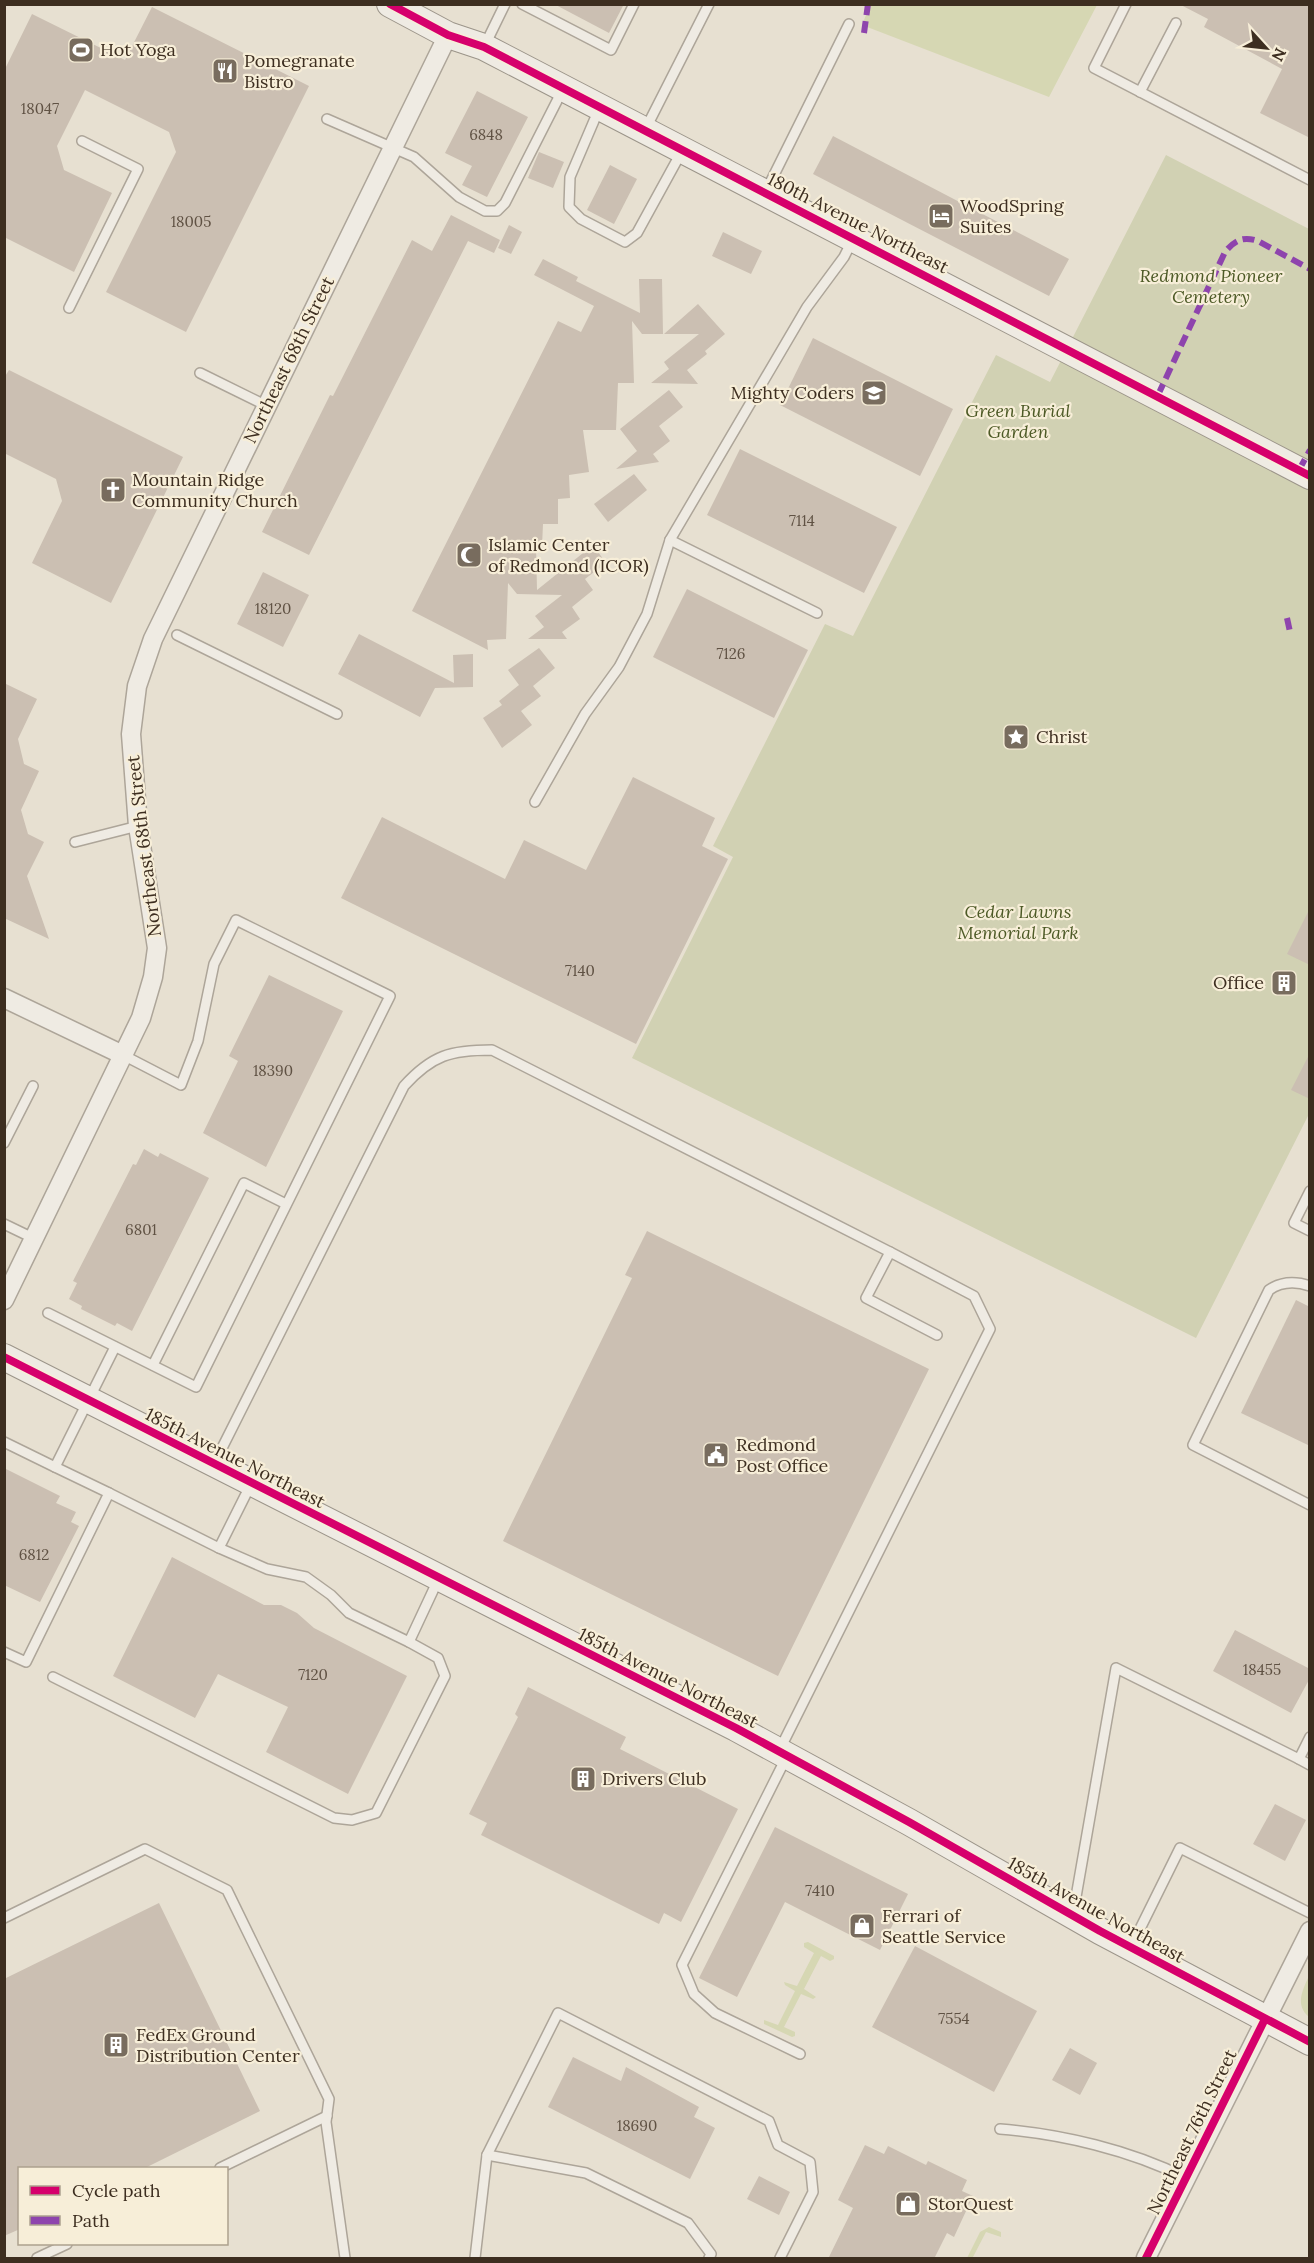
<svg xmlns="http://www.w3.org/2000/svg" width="1314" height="2263" font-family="Lora,serif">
	<rect width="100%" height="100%" fill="#e7e0d1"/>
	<g fill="#d6d7b3">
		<path d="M870 5V4L1097 5 1049 97 862 25Z"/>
		<path d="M808 1942 834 1956V1959L830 1961 821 1956 804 1989 816 1997 813 1999 801 1994 784 2027 795 2032V2036L792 2037 764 2024V2020L778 2025 795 1991 785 1985 784 1982 797 1986 814 1953 804 1947V1943Z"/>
		<path d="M1309 1976 1310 2017H1309C1295 2005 1302 1991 1309 1976Z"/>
		<path d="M989 2227 1001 2232V2237L986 2232 973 2257 975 2258H967L980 2232Z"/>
	</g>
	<path fill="#d1d1b3" d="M1166 155 1309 229V1114L1196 1338 632 1058 733 857 713 846 825 624 853 636 996 355 1050 382Z"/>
	<g fill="#cbbfb2">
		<path d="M554 4H624L609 33Z"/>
		<path d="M1179 4H1310V138L1260 113 1282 69 1204 27 1208 19Z"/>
		<path d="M152 7 309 86 186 332 106 292 176 152 169 132 85 90 57 146 64 170 112 193 74 272 4 237V71L32 14 125 60Z"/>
		<path d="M477 91 528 117 487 197 462 185 472 166 445 153Z"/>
		<path d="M833 136 1069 259 1049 296 813 174Z"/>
		<path d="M539 152 564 162 553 188 528 178Z"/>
		<path d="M610 165 637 179 614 224 587 210Z"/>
		<path d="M451 215 500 240 494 253 468 241 309 555 262 532 330 395 333 396 412 240 432 251Z"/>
		<path d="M509 225 522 232 511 254 498 248Z"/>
		<path d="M723 232 762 251 751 274 712 256Z"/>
		<path d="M543 259 578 277 576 281 640 313 639 279H662L663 334H642L632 321 634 383H618L616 430H583L589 472 569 475 570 498 558 499V524H543L542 546H536L537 590 593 545 606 563 585 579 593 590 572 607 580 619 562 632 567 639H528L544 627 535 616 562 595 517 594 508 583 506 639 487 640 488 650 412 611 558 321 581 332 594 306 534 275Z"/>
		<path d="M698 304 725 334 705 351 707 354 687 370 698 384 651 383 669 369 664 362 699 334H664Z"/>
		<path d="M813 338 953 409 920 476 780 405Z"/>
		<path d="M9 370 183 457 111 603 32 563 62 501 56 479 4 453V378Z"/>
		<path d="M669 390 683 407 659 426 670 441 653 454 659 462 616 469 637 451 620 429Z"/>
		<path d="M740 449 897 527 864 593 707 515Z"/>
		<path d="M634 474 647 490 608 522 594 504Z"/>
		<path d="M263 572 309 595 283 647 237 624Z"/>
		<path d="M687 589 808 650 774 718 653 657Z"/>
		<path d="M359 634 454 683 453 655 473 654V687L435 688 420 717 338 674Z"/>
		<path d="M539 648 555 668 533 686 541 696 521 711 532 725 502 748 483 718 502 705 499 701 519 685 508 670Z"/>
		<path d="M4 683 37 699 18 739 24 764 39 771 21 810 28 834 44 842 27 876 49 939 4 918Z"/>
		<path d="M633 777 715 818 702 846 728 859 636 1044 341 898 382 817 505 879 524 840 586 870Z"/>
		<path d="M1310 908V965L1287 954Z"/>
		<path d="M269 975 343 1011 266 1167 203 1133 238 1061 229 1056Z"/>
		<path d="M1310 1053V1099L1291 1090Z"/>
		<path d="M144 1149 158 1157 160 1153 209 1178 132 1331 117 1323 115 1326 81 1309 82 1306 69 1299 77 1283 73 1281 133 1164 136 1165Z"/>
		<path d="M647 1231 929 1369 778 1676 503 1541 632 1278 625 1275Z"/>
		<path d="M1296 1300 1310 1307V1446L1241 1413Z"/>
		<path d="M4 1468 60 1496 56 1503 76 1512 71 1522 79 1526 40 1602 4 1585Z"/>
		<path d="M172 1557 264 1605H281L297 1613 314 1628 407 1676 348 1794 266 1752 288 1707 218 1674 195 1718 113 1676Z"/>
		<path d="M1235 1630 1310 1669V1678L1291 1713 1213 1671Z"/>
		<path d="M528 1687 626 1737 620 1749 738 1809 681 1922 664 1913 659 1924 481 1835 487 1823 469 1814 518 1717 515 1714Z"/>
		<path d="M1275 1804 1306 1820 1285 1861 1253 1844Z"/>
		<path d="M775 1827 908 1894 880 1950 785 1902 737 1997 699 1978Z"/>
		<path d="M159 1903 260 2111 143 2169H20V2229L4 2236V1979Z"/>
		<path d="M915 1946 1037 2011 994 2092 872 2027Z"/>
		<path d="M1070 2048 1097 2063 1080 2095 1052 2080Z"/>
		<path d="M573 2057 621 2081 626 2067 699 2107 694 2117 715 2128 690 2179 548 2107Z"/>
		<path d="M865 2145 884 2154 888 2146 926 2165 928 2161 967 2180 962 2191 973 2196 954 2237 947 2233 934 2259H828L853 2208 838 2200Z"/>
		<path d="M759 2176 790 2192 779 2215 747 2199Z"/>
	</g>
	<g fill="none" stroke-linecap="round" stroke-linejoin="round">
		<g stroke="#ada599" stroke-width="12">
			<g id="lane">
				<path d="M522 4 611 50 634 4"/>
				<path d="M1126 4 1094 68 1310 180"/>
				<path d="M485 45 505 4"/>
				<path d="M1140 92 1176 23"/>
				<path d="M599 109 570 177 569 207 581 219 625 242 637 233 682 151"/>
				<path d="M327 119 414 157 459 197 485 211H497L505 203 562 91"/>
				<path d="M645 130 709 4"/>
				<path d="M766 191 849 24"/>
				<path d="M69 308 138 169 82 141"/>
				<path d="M200 373 267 406"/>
				<path d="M670 540 817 613"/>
				<path d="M177 635 337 714"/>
				<path d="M535 802 585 714 619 667 647 614 670 540 807 307 844 257 853 239"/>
				<path d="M75 842 138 826"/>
				<path d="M4 1143 33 1086"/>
				<path d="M1310 1191 1294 1223 1310 1231"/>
				<path d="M4 1224 35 1239"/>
				<path d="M1310 1286C1295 1281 1282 1281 1269 1290L1193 1445 1310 1505"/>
				<path d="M48 1313 196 1387 390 996 236 920 214 964 198 1041 181 1085 123 1055"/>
				<path d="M153 1365 244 1183 286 1204"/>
				<path d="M4 1442 55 1467"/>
				<path d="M215 1462 404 1086C432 1055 451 1050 492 1050L890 1252"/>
				<path d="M251 1484 219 1548 267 1569 306 1577 331 1595 349 1613 409 1642 438 1580"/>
				<path d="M109 1493 219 1548"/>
				<path d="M4 1652 26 1662 109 1493 55 1467 115 1347"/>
				<path d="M53 1677 334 1818 352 1820 376 1813 445 1676 438 1658 409 1642"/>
				<path d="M1310 1737 1299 1759 1310 1765"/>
				<path d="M780 1749 990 1329 974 1296 890 1252 866 1298 937 1335"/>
				<path d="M786 1758 682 1965 694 1994 715 2013 800 2054"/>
				<path d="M1073 1914 1116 1668 1299 1759"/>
				<path d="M4 1918 145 1849 227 1890 329 2099 326 2122 345 2258"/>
				<path d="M1131 1947 1180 1848 1310 1913"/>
				<path d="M1000 2129C1062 2134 1130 2150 1186 2178"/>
				<path d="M487 2155 586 2173 688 2223 711 2254 709 2258"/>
				<path d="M220 2168 327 2116"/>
				<path d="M37 2258 67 2244"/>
				<path d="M475 2258 487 2155 558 2013 769 2121 778 2145 810 2162 813 2192 780 2258"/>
			</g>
		</g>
		<g stroke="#ada599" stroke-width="21">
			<g id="street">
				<path d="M4 998 123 1055"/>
				<path d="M4 1300 141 1018 153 977 157 948 138 826 131 734 137 686 153 639 448 35"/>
				<path d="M1146 2258 1310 1931"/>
			</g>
		</g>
		<g stroke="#9c958a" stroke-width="28">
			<g id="secondary">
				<path d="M390 4 448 35 484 47 1310 476"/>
				<path d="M4 1357 736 1728 909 1822 1100 1931 1310 2042"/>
			</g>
		</g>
		<use href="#lane" stroke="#efebe3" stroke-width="9"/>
		<use href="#street" stroke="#efebe3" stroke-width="18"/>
		<use href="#secondary" stroke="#efebe3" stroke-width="26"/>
		<g stroke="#8e44ad" stroke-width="6" stroke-dasharray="12 6" stroke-linecap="butt">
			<path d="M864 33 868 4"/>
			<path d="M1158 395 1225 252C1235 240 1243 236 1258 241L1310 269"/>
			<path d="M1299 470 1310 450"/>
			<path d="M1287 618 1290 632"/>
		</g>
		<g stroke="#f7eed8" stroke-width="11">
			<g id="cycleway">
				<path d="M390 4 448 35 484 47 1310 476"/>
				<path d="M4 1357 736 1728 909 1822 1100 1931 1310 2042"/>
				<path d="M1146 2258 1265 2019"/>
			</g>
		</g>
		<use href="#cycleway" stroke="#d6006c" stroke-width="8"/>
	</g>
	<defs>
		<g id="stadium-square" transform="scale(1.35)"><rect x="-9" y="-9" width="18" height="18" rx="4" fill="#786c5e" stroke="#f7eed8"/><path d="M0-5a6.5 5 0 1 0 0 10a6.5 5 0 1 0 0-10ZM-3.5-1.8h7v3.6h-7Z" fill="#fff"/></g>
		<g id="restaurant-square" transform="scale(1.35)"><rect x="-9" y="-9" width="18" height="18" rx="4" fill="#786c5e" stroke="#f7eed8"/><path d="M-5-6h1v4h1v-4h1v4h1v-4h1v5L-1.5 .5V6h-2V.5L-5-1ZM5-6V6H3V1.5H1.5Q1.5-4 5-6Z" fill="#fff"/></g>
		<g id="hotel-square" transform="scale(1.35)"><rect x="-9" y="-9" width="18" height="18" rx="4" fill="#786c5e" stroke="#f7eed8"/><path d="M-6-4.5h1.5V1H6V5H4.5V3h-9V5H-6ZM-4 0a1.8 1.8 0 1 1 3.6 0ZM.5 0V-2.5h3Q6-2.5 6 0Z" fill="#fff"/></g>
		<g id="school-square" transform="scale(1.35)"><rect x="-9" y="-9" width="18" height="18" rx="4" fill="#786c5e" stroke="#f7eed8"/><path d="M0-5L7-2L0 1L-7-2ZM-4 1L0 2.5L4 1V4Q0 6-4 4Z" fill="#fff"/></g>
		<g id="church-square" transform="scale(1.35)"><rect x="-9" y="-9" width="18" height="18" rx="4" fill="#786c5e" stroke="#f7eed8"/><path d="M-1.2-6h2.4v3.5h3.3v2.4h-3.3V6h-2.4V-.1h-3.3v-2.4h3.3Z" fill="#fff"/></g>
		<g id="mosque-square" transform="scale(1.35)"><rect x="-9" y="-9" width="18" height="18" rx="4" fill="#786c5e" stroke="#f7eed8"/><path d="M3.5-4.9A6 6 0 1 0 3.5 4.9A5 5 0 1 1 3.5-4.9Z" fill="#fff"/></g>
		<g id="sight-square" transform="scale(1.35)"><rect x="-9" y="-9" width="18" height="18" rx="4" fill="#786c5e" stroke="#f7eed8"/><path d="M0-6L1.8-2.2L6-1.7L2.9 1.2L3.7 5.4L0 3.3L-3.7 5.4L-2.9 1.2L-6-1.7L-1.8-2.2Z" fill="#fff"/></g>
		<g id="building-square" transform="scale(1.35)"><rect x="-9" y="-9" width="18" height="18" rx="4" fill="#786c5e" stroke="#f7eed8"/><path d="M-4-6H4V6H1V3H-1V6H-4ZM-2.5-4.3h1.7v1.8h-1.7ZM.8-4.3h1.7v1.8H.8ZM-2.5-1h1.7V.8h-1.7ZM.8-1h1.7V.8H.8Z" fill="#fff"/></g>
		<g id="civic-square" transform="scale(1.35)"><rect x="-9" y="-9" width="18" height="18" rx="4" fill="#786c5e" stroke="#f7eed8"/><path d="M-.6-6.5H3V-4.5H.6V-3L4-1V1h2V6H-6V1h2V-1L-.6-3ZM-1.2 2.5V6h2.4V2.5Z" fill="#fff"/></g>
		<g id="shop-square" transform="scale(1.35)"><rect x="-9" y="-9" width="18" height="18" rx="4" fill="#786c5e" stroke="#f7eed8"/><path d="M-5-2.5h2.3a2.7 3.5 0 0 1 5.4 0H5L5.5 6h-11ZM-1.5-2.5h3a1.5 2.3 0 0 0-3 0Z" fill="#fff"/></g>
	</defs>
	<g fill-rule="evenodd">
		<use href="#stadium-square" x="81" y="50"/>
		<use href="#restaurant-square" x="225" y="71"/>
		<use href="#hotel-square" x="941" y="216"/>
		<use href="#school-square" x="874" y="393"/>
		<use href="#church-square" x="113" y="490"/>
		<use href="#mosque-square" x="469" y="555"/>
		<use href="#sight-square" x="1016" y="737"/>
		<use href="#building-square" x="1284" y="983"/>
		<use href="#civic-square" x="716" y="1455"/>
		<use href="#building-square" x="583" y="1779"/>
		<use href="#shop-square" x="862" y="1926"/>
		<use href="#building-square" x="116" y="2045"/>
		<use href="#shop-square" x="908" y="2204"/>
	</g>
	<g text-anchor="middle" stroke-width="4.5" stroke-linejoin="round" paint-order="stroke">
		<g font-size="15" fill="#605244">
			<text x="40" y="114">18047</text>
			<text x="486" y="140">6848</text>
			<text x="191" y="227">18005</text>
			<text x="802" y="526">7114</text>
			<text x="273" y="614">18120</text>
			<text x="731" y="659">7126</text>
			<text x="580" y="976">7140</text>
			<text x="273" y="1076">18390</text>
			<text x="141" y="1235">6801</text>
			<text x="34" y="1560">6812</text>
			<text x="1262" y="1675">18455</text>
			<text x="313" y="1680">7120</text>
			<text x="820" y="1896">7410</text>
			<text x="954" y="2024">7554</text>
			<text x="637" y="2131">18690</text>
		</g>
		<g font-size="18" fill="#3d2e20" stroke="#f7eed8" text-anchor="start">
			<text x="100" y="56">Hot Yoga</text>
			<text x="244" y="67">Pomegranate<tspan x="244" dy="21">Bistro</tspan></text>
			<text x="960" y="212">WoodSpring<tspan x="960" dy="21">Suites</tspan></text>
			<text x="854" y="399" text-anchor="end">Mighty Coders</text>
			<text x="132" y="486">Mountain Ridge<tspan x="132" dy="21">Community Church</tspan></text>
			<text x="488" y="551">Islamic Center<tspan x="488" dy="21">of Redmond (ICOR)</tspan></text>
			<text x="1036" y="743">Christ</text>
			<text x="1264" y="989" text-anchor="end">Office</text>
			<text x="736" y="1451">Redmond<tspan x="736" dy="21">Post Office</tspan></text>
			<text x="602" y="1785">Drivers Club</text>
			<text x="882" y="1922">Ferrari of<tspan x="882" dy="21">Seattle Service</tspan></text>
			<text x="136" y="2041">FedEx Ground<tspan x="136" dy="21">Distribution Center</tspan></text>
			<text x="928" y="2210">StorQuest</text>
		</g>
		<g font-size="18" fill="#3d2e20" stroke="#f7eed8">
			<text transform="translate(858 223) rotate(27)" y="6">180th Avenue Northeast</text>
			<text transform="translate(289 360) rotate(-64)" y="6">Northeast 68th Street</text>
			<text transform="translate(144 846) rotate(-97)" y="6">Northeast 68th Street</text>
			<text transform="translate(235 1458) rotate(27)" y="6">185th Avenue Northeast</text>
			<text transform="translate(668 1678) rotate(27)" y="6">185th Avenue Northeast</text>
			<text transform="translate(1096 1910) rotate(29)" y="6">185th Avenue Northeast</text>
			<text transform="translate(1192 2132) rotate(-64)" y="6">Northeast 76th Street</text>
		</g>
		<g font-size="18" font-style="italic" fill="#4d5a26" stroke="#f7eed8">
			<text x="1211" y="282">Redmond Pioneer<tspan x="1211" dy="21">Cemetery</tspan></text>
			<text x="1018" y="417">Green Burial<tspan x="1018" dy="21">Garden</tspan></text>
			<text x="1018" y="918">Cedar Lawns<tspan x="1018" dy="21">Memorial Park</tspan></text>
		</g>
	</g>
	<rect width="1314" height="2263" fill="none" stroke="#3d2e20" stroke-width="12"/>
	<rect x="18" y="2167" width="210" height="78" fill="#f7eed8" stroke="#ada18e" stroke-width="1.5"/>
	<rect x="30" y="2186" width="30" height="9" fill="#d6006c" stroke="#ada18e" stroke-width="1.5"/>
	<text x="72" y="2197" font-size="18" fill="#3d2e20">Cycle path</text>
	<rect x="30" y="2216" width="30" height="9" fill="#8e44ad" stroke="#ada18e" stroke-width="1.5"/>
	<text x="72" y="2227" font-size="18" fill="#3d2e20">Path</text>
	<g transform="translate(1266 48) rotate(117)" stroke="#f7eed8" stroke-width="4.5" paint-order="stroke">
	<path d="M0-4.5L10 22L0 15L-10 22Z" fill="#3d2e20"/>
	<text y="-9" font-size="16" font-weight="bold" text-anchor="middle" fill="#3d2e20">N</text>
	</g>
</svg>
